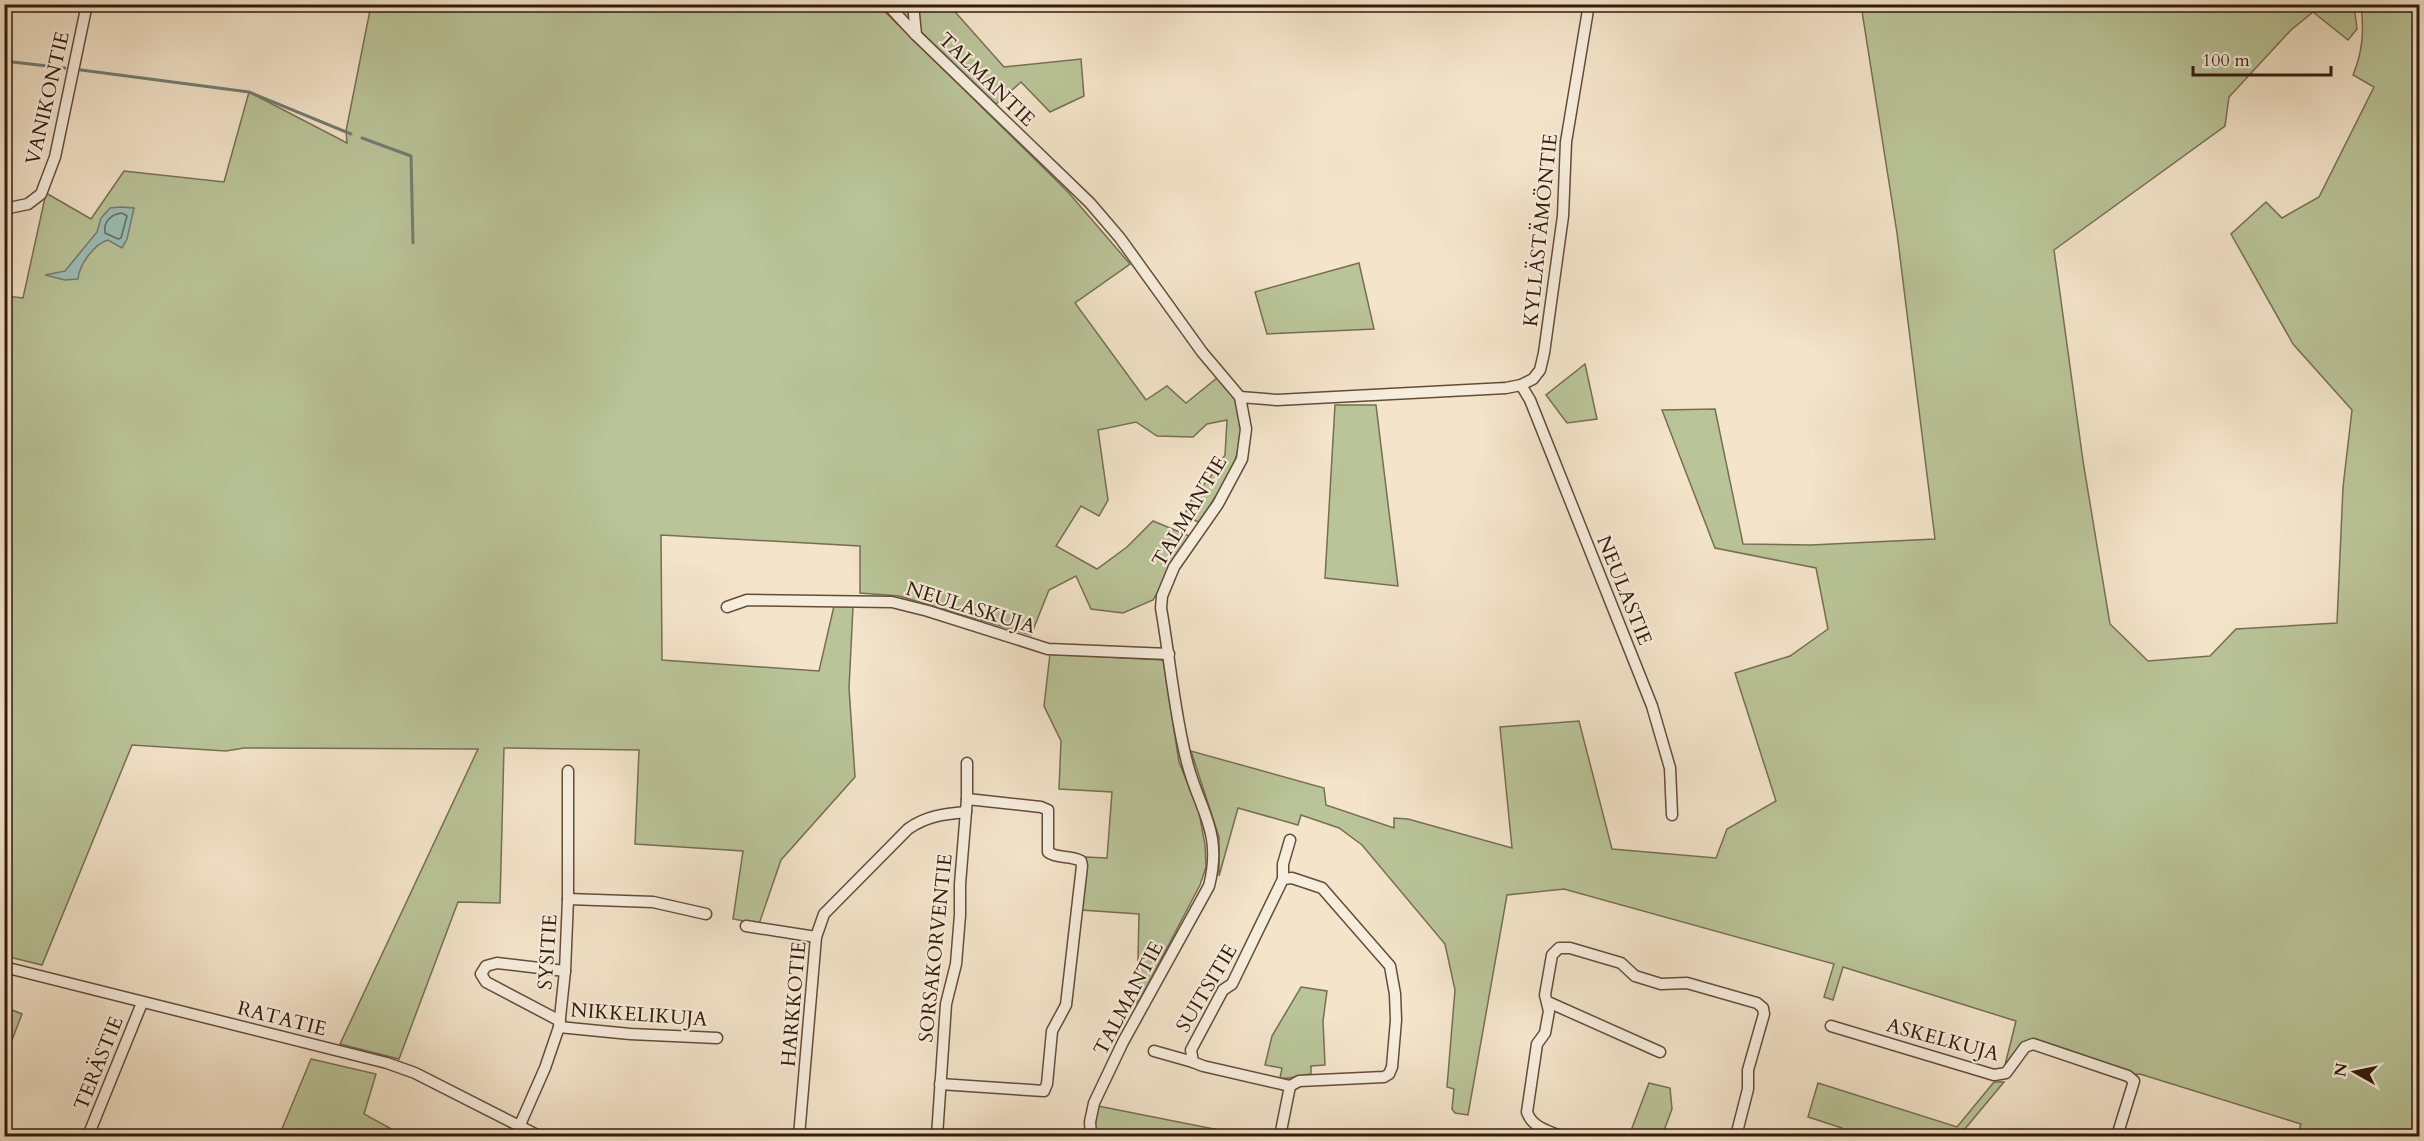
<svg xmlns="http://www.w3.org/2000/svg" width="2424" height="1141" font-family="Cardo,serif">
	<rect width="100%" height="100%" fill="#f3e4ca"/>
	<filter id="stains"><feTurbulence type="fractalNoise" baseFrequency=".00333" numOctaves="4"/><feColorMatrix values="0 0 0 0 .2 0 0 0 0 .09 0 0 0 0 .02 0 0 0 .5 -.17"/></filter>
	<radialGradient id="worn" r=".72"><stop offset=".6" stop-color="#630" stop-opacity="0"/><stop offset="1" stop-color="#630" stop-opacity=".3"/></radialGradient>
	<g fill="#b9c498" stroke="#766f52" stroke-width="1.5">
		<path d="M371 5H878L1068 192 1130 264 1075 303 1146 400 1167 386 1186 403 1217 378C1223 385 1232 393 1235 400 1255 445 1222 486 1199 522L1184 516 1192 498 1211 476 1225 455 1227 420 1207 424 1193 437 1157 436 1136 422 1098 430 1108 500 1099 516 1081 506 1056 546 1097 569 1127 547 1153 521 1192 537 1153 600 1123 613 1091 609 1076 576 1049 590 1031 635 899 596 860 593V546L661 535 662 660 819 671 834 606 853 607 849 688 855 777 781 860 759 924 733 919 743 851 635 844 639 750 504 748 500 903 458 902 399 1059 340 1044 478 749 244 748 226 751 132 745 42 965 5 956 6 296 23 298 46 193 91 219 124 171 224 182 249 92 347 143 346 131Z"/>
		<path d="M893 5H949L1004 67 1081 59 1084 96 1050 112 1021 82 996 104Z"/>
		<path d="M1861 5H2354L2357 29 2348 40 2313 12 2290 31 2229 97 2225 126 2054 250 2083 461 2110 624 2148 661 2210 656 2236 629 2337 623 2343 487 2352 410 2293 344 2231 234 2266 202 2282 218 2319 197 2374 87 2353 75C2363 51 2364 30 2361 5H2419V1136H2297L2301 1124 2140 1074 2128 1075 2028 1042 2004 1069 2016 1021 1843 967 1833 1000 1824 997 1834 964 1564 889 1507 895 1468 1115 1455 1113 1452 1109 1454 1089 1447 1087 1455 990 1445 944 1362 845 1339 828 1301 815 1298 825 1238 808 1219 876V837L1191 751 1324 788 1326 805 1394 828V818L1408 819 1512 848 1500 727 1579 721 1612 849 1716 858 1727 829 1776 801 1735 673 1790 656 1828 629 1816 568 1715 548 1662 410 1715 409 1743 544 1811 545 1935 539 1897 233Z"/>
		<path d="M1359 263 1374 329 1267 334 1255 292Z"/>
		<path d="M1585 364 1597 419 1567 423 1546 395Z"/>
		<path d="M1335 405H1376L1398 586 1325 578Z"/>
		<path d="M1050 654 1163 660 1179 762 1199 812 1205 845 1206 867 1200 885 1137 1005 1139 914 1081 910 1086 857 1107 858 1112 792 1059 789 1061 741 1044 706Z"/>
		<path d="M1301 987 1327 991 1323 1021 1325 1065 1311 1066V1074C1299 1075 1292 1080 1280 1078L1282 1068 1265 1065 1272 1036Z"/>
		<path d="M5 1007 22 1014 5 1058 4 1007Z"/>
		<path d="M311 1059 376 1074 364 1114 404 1136H279Z"/>
		<path d="M1994 1082H2004L1959 1136H1840L1842 1128 1808 1117 1818 1083 1957 1127Z"/>
		<path d="M1649 1083 1670 1088 1672 1109 1662 1136H1629Z"/>
		<path d="M1098 1106 1219 1130 1176 1132 1157 1136H1095V1124Z"/>
	</g>
	<path fill="#9bbfb6" stroke="#727d72" stroke-width="1.5" d="M121 207 134 208 127 239 122 248 108 240C94 244 79 265 78 279L65 280 45 275 65 271 97 232 101 218 110 208Z"/>
	<g fill="none" stroke-linecap="round" stroke-linejoin="round">
		<path stroke="#686c60" stroke-width="1.5" d="M122 213 127 216 121 238 118 239 105 233C103 222 111 214 122 213Z"/>
		<g stroke="#727d72" stroke-width="3">
			<path d="M4 61 65 68"/>
			<path d="M81 70 249 92 351 134"/>
			<path d="M362 138 411 156 413 243"/>
		</g>
		<g stroke="#644c3b" stroke-width="13">
			<g id="minor">
				<path d="M887 4 916 35 1090 203 1120 238 1202 352 1240 397 1246 429 1242 459 1218 504 1174 567 1162 596 1161 608C1170 659 1174 712 1187 762 1199 810 1223 831 1209 886L1123 1042 1094 1103 1090 1122 1091 1136"/>
				<path d="M913 4 916 35"/>
				<path d="M4 209 28 204 41 194 55 157 87 4"/>
				<path d="M1521 385 1530 400 1652 706 1670 768 1672 815"/>
				<path d="M1240 397 1277 400 1506 388 1521 385 1533 379 1540 370 1544 353 1563 216 1566 142 1589 4"/>
				<path d="M727 607 747 600 892 602 928 611 1048 649 1169 654"/>
				<path d="M1290 840 1283 864V879L1232 984 1223 990 1191 1050 1193 1062 1203 1066 1290 1086"/>
				<path d="M1283 879 1292 878 1322 888 1390 966 1395 994 1396 1020 1392 1067 1389 1074 1384 1077 1299 1081 1290 1086"/>
				<path d="M568 899 653 902 706 914"/>
				<path d="M746 926 816 937"/>
				<path d="M4 967 387 1063 415 1073 539 1136"/>
				<path d="M1548 1002 1660 1052"/>
				<path d="M560 1021 486 982 481 974 486 966 497 963 565 971"/>
				<path d="M1831 1026 1994 1075 2006 1073 2025 1047 2033 1044 2128 1076 2134 1081 2117 1136"/>
				<path d="M559 1027 630 1034 717 1038"/>
				<path d="M1154 1051 1193 1062"/>
				<path d="M940 1084 1044 1091 1047 1084 1052 1031 1066 1005 1082 866 1081 861C1070 855 1057 859 1048 852V810L1041 807 967 799"/>
				<path d="M519 1127 545 1068 559 1027 565 971 568 899V771"/>
				<path d="M88 1136 142 1003"/>
				<path d="M799 1136 816 937 824 914 908 829C926 816 944 814 966 812"/>
				<path d="M937 1136 946 1004 956 964 960 915V884L967 799V763"/>
				<path d="M1280 1136 1290 1086"/>
				<path d="M1560 1136C1546 1130 1532 1127 1527 1112L1537 1044 1545 1033 1549 1011 1545 995 1552 955 1559 948H1570L1621 963 1635 976 1661 984 1687 983 1757 1003 1763 1008 1764 1014 1748 1070V1089L1736 1136"/>
			</g>
		</g>
		<use href="#minor" stroke="#f7eddd" stroke-width="10"/>
	</g>
	<g text-anchor="middle" stroke-width="4.5" stroke-linejoin="round" paint-order="stroke">
		<g font-size="20" fill="#341a0b" stroke="#f7eddd">
			<text transform="translate(987 79) rotate(44)" y="7">TALMANTIE</text>
			<text transform="translate(47 98) rotate(-77)" y="7">VANIKONTIE</text>
			<text transform="translate(1540 230) rotate(-84)" y="7">KYLLÄSTÄMÖNTIE</text>
			<text transform="translate(1189 511) rotate(-59)" y="7">TALMANTIE</text>
			<text transform="translate(1625 590) rotate(68)" y="7">NEULASTIE</text>
			<text transform="translate(971 607) rotate(17)" y="7">NEULASKUJA</text>
			<text transform="translate(935 948) rotate(-84)" y="7">SORSAKORVENTIE</text>
			<text transform="translate(547 952) rotate(-86)" y="7">SYSITIE</text>
			<text transform="translate(1206 988) rotate(-59)" y="7">SUITSITIE</text>
			<text transform="translate(1128 998) rotate(-62)" y="7">TALMANTIE</text>
			<text transform="translate(793 1004) rotate(-85)" y="7">HARKKOTIE</text>
			<text transform="translate(639 1014) rotate(4)" y="7">NIKKELIKUJA</text>
			<text transform="translate(282 1018) rotate(14)" y="7">RATATIE</text>
			<text transform="translate(1943 1039) rotate(15)" y="7">ASKELKUJA</text>
			<text transform="translate(98 1063) rotate(-68)" y="7">TERÄSTIE</text>
		</g>
	</g>
	<rect width="2424" height="1141" fill="none" stroke="#f3e4ca" stroke-width="24"/>
	<rect x="6" y="6" width="2412" height="1129" fill="none" stroke="#341a0b" stroke-width="3"/>
	<rect x="12" y="12" width="2400" height="1117" fill="none" stroke="#341a0b" stroke-width="1.5"/>
	<g transform="translate(2355 1072) rotate(279)" stroke="#f7eddd" stroke-width="4.5" paint-order="stroke">
	<path d="M0-4.5L10 22L0 15L-10 22Z" fill="#341a0b"/>
	<text y="-9" font-size="16" font-weight="bold" text-anchor="middle" fill="#341a0b">N</text>
	</g>
	<path d="M2193 66v9h138v-9" fill="none" stroke="#341a0b" stroke-width="3"/>
	<text x="2202" y="66" font-size="18" fill="#341a0b" stroke="#f7eddd" stroke-width="4.5" paint-order="stroke">100 m</text>
	<rect width="100%" height="100%" filter="url(#stains)"/>
	<rect width="100%" height="100%" fill="url(#worn)"/>
</svg>
